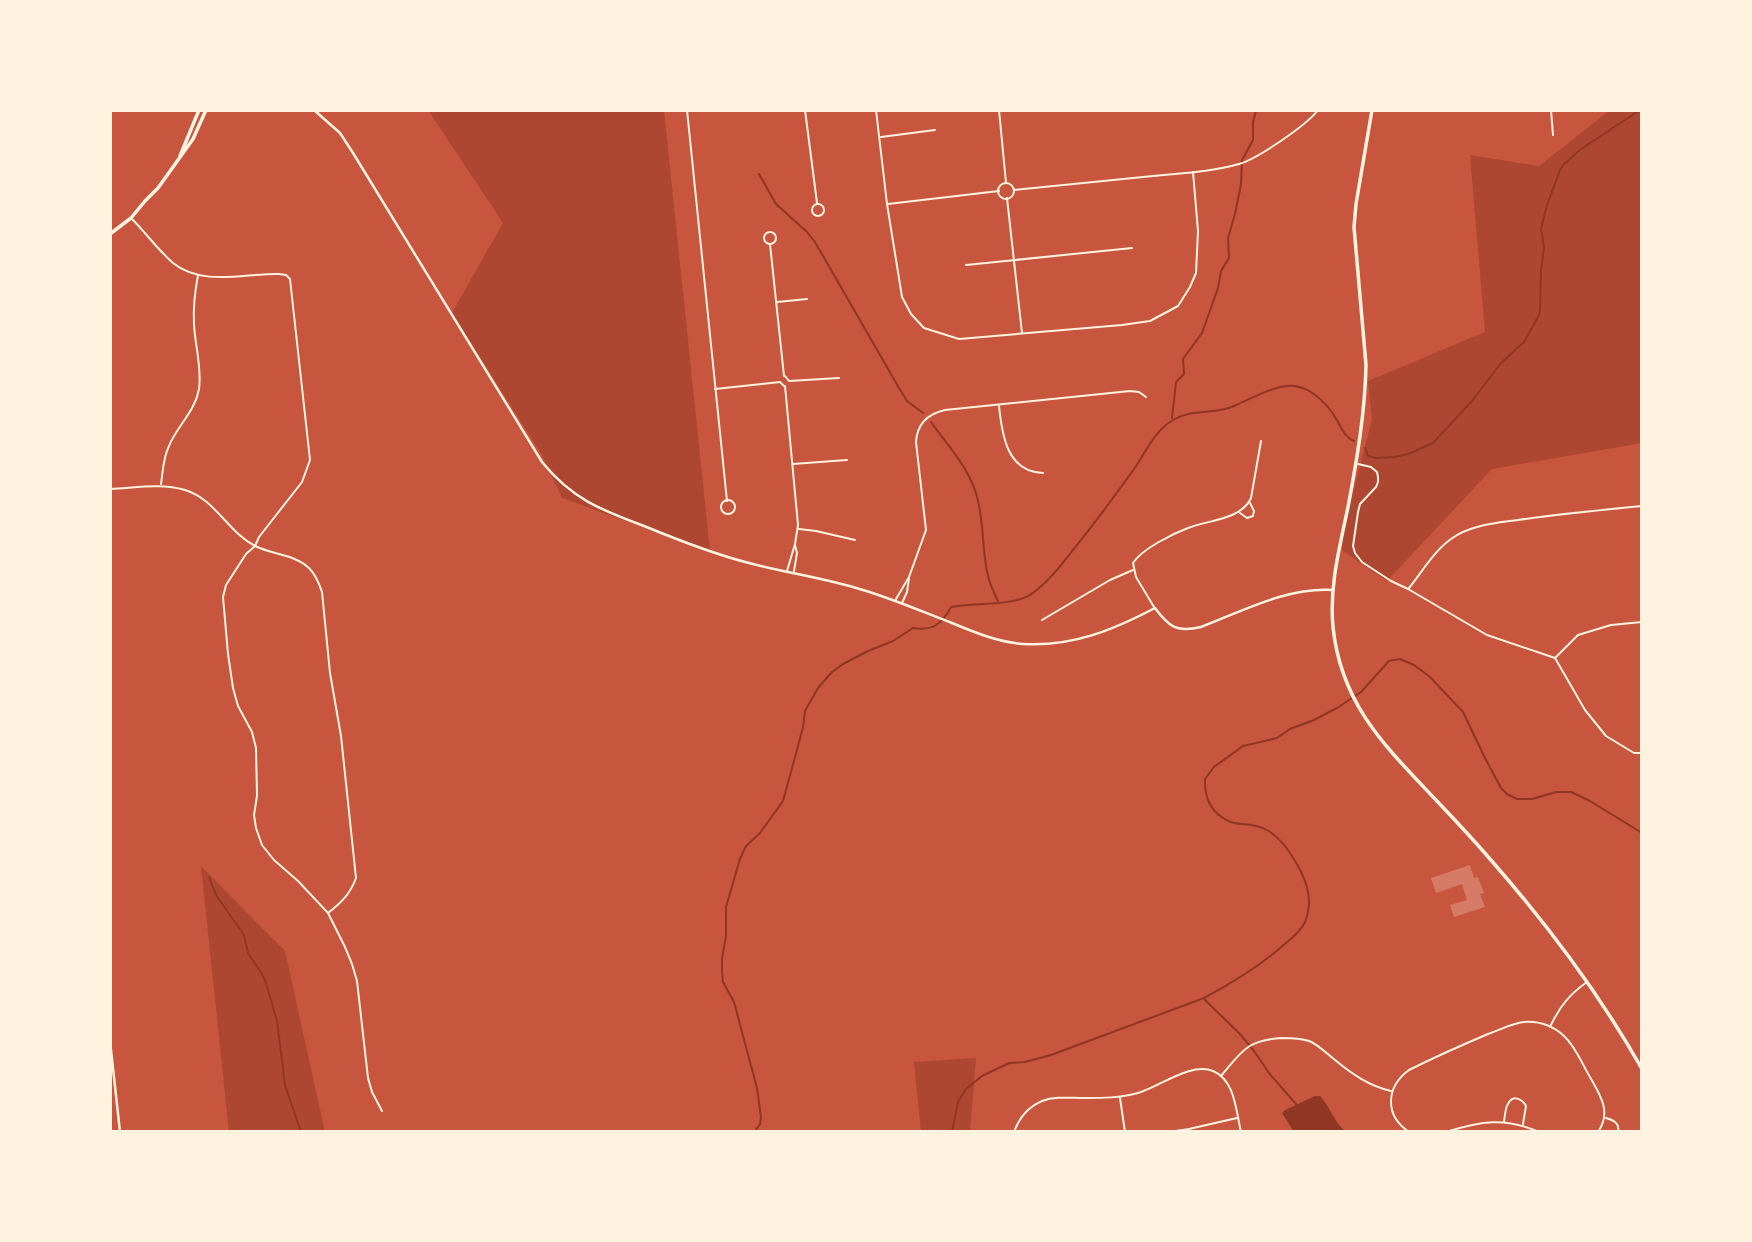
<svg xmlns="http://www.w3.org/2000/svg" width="1752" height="1242" font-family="Inter,sans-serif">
	<rect width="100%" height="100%" fill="#c8553d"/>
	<g fill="#ae4732">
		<path d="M428 110H664L710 551 562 498 542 455 452 313 503 223Z"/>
		<path d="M1610 110H1642V443L1492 469 1387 581 1342 550 1344 528 1372 419 1368 381 1485 332 1470 155 1539 166Z"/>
		<path d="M201 866 285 951 325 1132H229Z"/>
		<path d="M976 1058 970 1132H921L914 1062Z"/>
	</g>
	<path fill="#8f3625" d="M1315 1096H1320C1330 1107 1334 1122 1346 1132H1294L1282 1113 1285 1110Z"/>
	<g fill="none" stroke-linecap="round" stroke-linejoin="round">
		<g stroke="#8f3625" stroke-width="2">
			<path d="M759 174 776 204 807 232 815 242 899 388 907 401 923 413"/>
			<path d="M1172 418 1176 382 1184 374 1183 359 1202 333 1218 288 1221 271 1229 258 1228 238 1235 214 1241 184 1242 160 1253 140V122L1256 110"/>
			<path d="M931 422C948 446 972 471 978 501 984 525 982 551 988 576 990 585 994 593 998 601"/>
			<path d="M1365 448 1368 456 1376 458 1395 457 1408 454 1433 443 1472 401 1501 363 1524 342 1539 315 1540 309 1541 271 1544 247 1541 229 1547 205 1560 170 1564 164 1581 149 1640 110"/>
			<path d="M209 877 216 895 244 935 248 953 262 974 266 983 277 1021 285 1085 301 1132"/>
			<path d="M1204 999 1240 1034 1254 1051 1269 1073 1296 1104"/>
			<path d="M754 1132 760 1124 761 1117 757 1088 734 1002 723 982 722 972V959L726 936V907L740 859 746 846 760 833 783 801 797 750 803 727 805 711 818 688 832 672 843 664 868 651 893 641 913 628C933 631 942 624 951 607 975 602 1014 607 1033 593 1049 581 1061 565 1073 550 1094 524 1114 497 1134 469 1146 452 1154 431 1173 420 1192 408 1215 415 1234 406 1251 399 1281 381 1299 387 1313 390 1328 405 1335 417 1341 426 1344 437 1354 441"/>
			<path d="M952 1132 958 1102 966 1089 982 1076 1009 1063 1025 1062 1051 1055 1204 998C1234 982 1262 965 1287 942 1294 936 1301 931 1305 922 1313 902 1308 884 1298 866 1290 852 1281 838 1267 830 1253 822 1243 826 1231 822 1212 815 1204 798 1205 779L1214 767 1243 746 1277 738 1290 729 1314 720 1337 708 1361 692 1389 661 1400 659 1414 665 1430 677 1463 712 1485 758 1501 788 1507 794 1517 799H1532L1556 792H1571L1590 801 1642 833"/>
		</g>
	</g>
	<path fill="#d67c66" d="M1470 865 1474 878 1478 877 1484 893 1480 894 1485 907 1454 917 1450 905 1467 900 1462 884 1436 893 1431 878Z"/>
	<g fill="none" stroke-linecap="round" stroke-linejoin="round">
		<g stroke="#fff3e0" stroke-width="2">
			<path d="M687 110 727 501"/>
			<path d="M805 110 817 203"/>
			<path d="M876 110 887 204 902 297 911 314 924 328 959 339 1122 325 1150 321 1178 306 1190 287 1196 273 1198 231 1193 172"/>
			<path d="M999 110 1006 183"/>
			<path d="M1551 110 1553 135"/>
			<path d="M881 137 935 130"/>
			<circle cx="1006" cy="191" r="8"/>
			<path d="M1014 190C1060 185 1107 181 1153 176 1182 173 1211 172 1239 164 1257 159 1307 125 1318 110"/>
			<path d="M1007 198 1022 333"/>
			<circle cx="818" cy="210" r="6"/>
			<path d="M888 204 999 191"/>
			<path d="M132 219C146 233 158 250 173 263 203 287 245 273 279 274L286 275 290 279 310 460 302 482 259 537 255 546 246 554 226 585 223 597 228 654 233 688 238 706 252 732 256 748 257 796 254 815 256 828 262 845 274 860 298 881 328 913 345 947 352 964 357 981 368 1078 372 1092 382 1111"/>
			<circle cx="770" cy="238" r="6"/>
			<path d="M770 244 784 376"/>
			<path d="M966 265 1132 248"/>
			<path d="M777 302 807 299"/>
			<path d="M785 376 789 381 839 378"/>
			<path d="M785 386 798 525 795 544 787 571"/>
			<path d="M715 389 780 382 784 386"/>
			<path d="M999 406C1002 435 1007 472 1043 473"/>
			<path d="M793 464 847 460"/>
			<path d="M1358 464 1371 467 1377 472 1378 477V482L1376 487 1360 504 1358 512 1353 546 1355 553 1362 562 1391 581 1408 589 1487 635 1555 658 1585 710 1606 736 1634 753H1642"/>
			<path d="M161 484C163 471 163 458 169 446 177 426 195 412 199 389 202 367 195 346 194 324 193 308 195 291 198 275"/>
			<path d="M110 489C135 488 161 483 185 490 215 499 228 532 255 546 273 555 294 554 309 568 316 575 319 583 322 592L330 673 341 736 356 878C350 894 342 902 328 913"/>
			<circle cx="728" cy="507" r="7"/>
			<path d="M1240 513 1247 518 1253 516 1254 511 1250 503"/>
			<path d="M799 529 816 531 855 540"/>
			<path d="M794 571 797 553 795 545"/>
			<path d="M1409 588C1422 572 1434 551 1451 539 1469 525 1497 523 1518 520 1559 514 1601 510 1642 506"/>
			<path d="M896 599 909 577 926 530 916 442C917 425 927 414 945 410L1130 391 1139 392 1146 397"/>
			<path d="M902 603 907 592 909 578"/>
			<path d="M1154 607 1136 577 1133 563C1142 549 1172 534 1188 528 1208 520 1241 520 1251 498L1261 441"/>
			<path d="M1042 620 1110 580 1133 570"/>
			<path d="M1556 657 1578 635 1611 625 1642 622"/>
			<path d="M1551 1025C1560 1006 1570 994 1587 982"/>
			<path d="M1221 1076C1242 1051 1247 1040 1282 1038 1291 1038 1300 1038 1309 1041 1319 1045 1327 1054 1335 1060 1352 1074 1369 1086 1391 1091"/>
			<path d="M1120 1098 1125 1132"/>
			<path d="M1606 1118C1613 1120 1620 1123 1618 1132"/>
			<path d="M1504 1122C1505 1116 1505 1108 1508 1104 1513 1094 1522 1099 1526 1106L1523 1124"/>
			<path d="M1014 1132C1019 1118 1028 1107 1042 1101 1055 1096 1070 1098 1084 1098 1102 1098 1120 1098 1138 1093 1159 1087 1191 1062 1213 1071 1235 1080 1236 1111 1241 1132"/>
			<path d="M1169 1132 1189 1129 1237 1118"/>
			<path d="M1409 1132C1384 1115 1386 1087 1409 1070 1435 1057 1462 1045 1488 1034 1500 1030 1512 1023 1524 1022 1539 1021 1553 1026 1564 1036 1576 1047 1582 1064 1590 1077 1600 1095 1612 1112 1598 1132"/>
			<path d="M1446 1132C1481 1121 1505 1117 1539 1132"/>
		</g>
		<g stroke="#fff3e0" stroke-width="2.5">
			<path d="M314 110 340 133 353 153 542 462C572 499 601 510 644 526 678 540 713 554 749 563 787 573 825 578 863 590 893 599 923 612 952 623 976 633 998 642 1023 644 1072 647 1113 630 1155 608 1169 627 1177 633 1201 627 1243 611 1287 587 1333 590"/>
			<path d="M110 1041 120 1132"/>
		</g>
		<g stroke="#fff3e0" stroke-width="3.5">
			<path d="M1372 110 1356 204 1354 227 1366 365C1365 413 1357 459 1348 507 1340 546 1329 586 1333 627 1341 705 1386 747 1436 800 1454 819 1473 839 1490 859 1547 924 1599 993 1642 1069"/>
			<path d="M180 156 199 110"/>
			<path d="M110 234 131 218 145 201 158 188 193 139 206 110"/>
		</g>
	</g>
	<rect width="1752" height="1242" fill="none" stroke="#fff3e0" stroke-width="224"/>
</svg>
